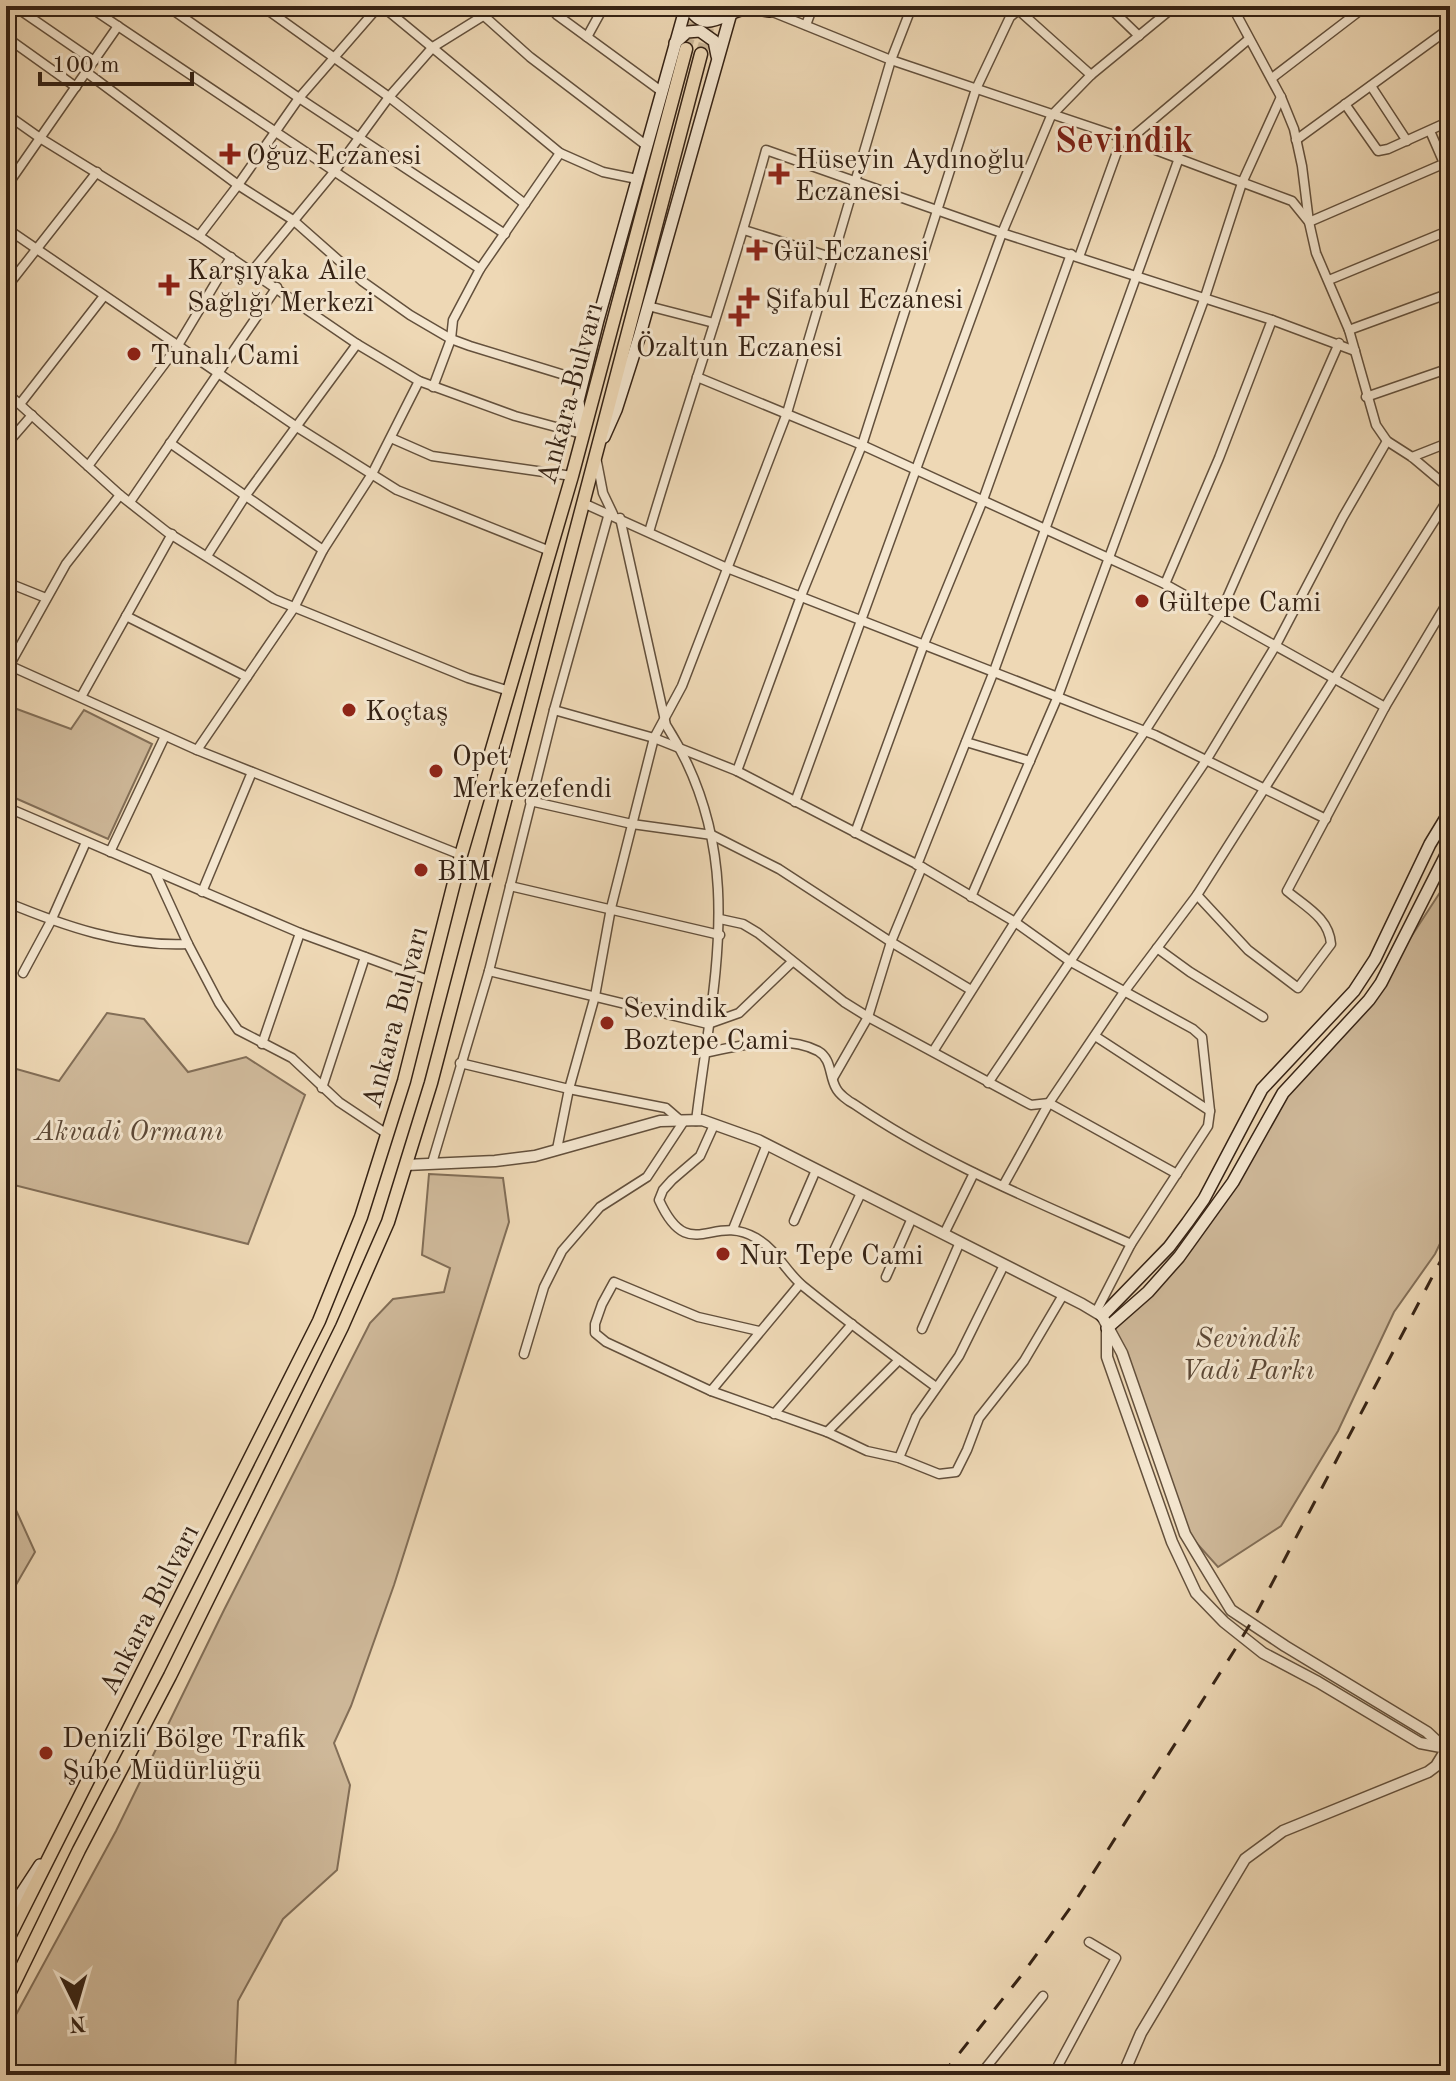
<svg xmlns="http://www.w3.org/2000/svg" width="1456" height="2081" font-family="'Old Standard TT',serif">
	<rect width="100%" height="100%" fill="#eed8b5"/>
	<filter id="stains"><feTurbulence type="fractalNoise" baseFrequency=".0025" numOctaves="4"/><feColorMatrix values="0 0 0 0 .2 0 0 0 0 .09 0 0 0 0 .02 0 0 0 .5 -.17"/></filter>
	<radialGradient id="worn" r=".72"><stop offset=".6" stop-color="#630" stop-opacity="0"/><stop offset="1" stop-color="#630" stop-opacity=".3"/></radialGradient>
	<g fill="#cfb99a" stroke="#826e57" stroke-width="2">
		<path d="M6 705 71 729 84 710 152 744 108 839 6 794Z"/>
		<path d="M1450 877V1223L1435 1254 1394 1312 1338 1431 1281 1526 1218 1567 1183 1528 1107 1328 1180 1257 1263 1128 1325 1045 1381 983Z"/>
		<path d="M107 1013 144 1019 188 1072 246 1057 305 1095 248 1244 6 1183V1066L59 1081Z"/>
		<path d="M429 1174 503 1178 509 1222 394 1585 351 1706 334 1743 350 1785 337 1870 283 1919 238 2001 235 2075H6V2033L116 1831 224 1610 370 1323 393 1299 444 1292 450 1268 422 1255Z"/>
		<path d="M6 1488 35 1552 9 1597 6 1598Z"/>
	</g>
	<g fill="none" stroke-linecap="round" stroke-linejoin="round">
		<g stroke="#c9b495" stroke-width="11" stroke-dasharray="11 5.5" stroke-linecap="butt">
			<path d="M686 49 699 6"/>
			<path d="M701 54 715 6"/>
		</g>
		<g stroke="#63503c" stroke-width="11">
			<g id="minor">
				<path d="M14 6 94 61"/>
				<path d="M88 6 480 269"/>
				<path d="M167 6 299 98 505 234"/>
				<path d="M262 6 389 97 525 204"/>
				<path d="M382 6 560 153 603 172 637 179"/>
				<path d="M477 6 483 15 530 57 647 146"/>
				<path d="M549 6 557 15 661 91"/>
				<path d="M1108 6 1139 36"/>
				<path d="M1232 6 1281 97 1294 129 1302 166 1309 222 1316 253 1349 330 1376 425 1387 441 1412 457 1450 489"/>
				<path d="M1440 6 1450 17"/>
				<path d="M1015 7 1091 75"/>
				<path d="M770 11 891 60 1129 140 1292 201 1309 222 1450 161"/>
				<path d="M806 25 813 6"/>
				<path d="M6 37 76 87"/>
				<path d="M587 37 604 6"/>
				<path d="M86 72 238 185 293 220 362 281 410 315 451 339 470 346 584 381"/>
				<path d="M1272 78 1366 6"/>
				<path d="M1371 86 1407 141"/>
				<path d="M1345 104 1378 151 1388 149 1450 121"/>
				<path d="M6 114 40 138 199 236 357 344 419 381 515 416 582 434"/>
				<path d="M1430 131 1450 177"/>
				<path d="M1129 140 1249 39"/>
				<path d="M1296 140 1450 28"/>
				<path d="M6 187 118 26"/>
				<path d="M6 228 297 427 397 490 550 551"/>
				<path d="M744 230 834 258"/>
				<path d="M199 236 238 185 299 98 379 6"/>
				<path d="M1079 257 1122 138"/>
				<path d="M253 270 334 172 389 97 433 47 499 6"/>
				<path d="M1329 280 1450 230"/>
				<path d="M6 288 97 172"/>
				<path d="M648 306 714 323"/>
				<path d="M1349 330 1450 293"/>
				<path d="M697 377 862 445 1165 584 1385 707"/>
				<path d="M433 387 451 339 453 320 480 269 560 153"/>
				<path d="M6 392 120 495 167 532 274 599 468 678 509 691"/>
				<path d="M1366 397 1450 368"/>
				<path d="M20 404 104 296"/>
				<path d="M391 438 432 456 572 476"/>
				<path d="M170 443 323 550"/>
				<path d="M6 445 32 415"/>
				<path d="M1412 457 1450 442"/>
				<path d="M597 462 603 493 613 514"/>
				<path d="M88 466 177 347 231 257"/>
				<path d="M130 502 277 287"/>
				<path d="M583 503 727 568 1155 735 1326 819"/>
				<path d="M620 518 666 725C749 855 713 979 696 1121"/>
				<path d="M649 532C687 404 731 278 766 150L1002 233 1272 320 1355 351"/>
				<path d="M207 556 246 495 357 344"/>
				<path d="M6 582 46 598"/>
				<path d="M1165 584 1219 458 1272 320"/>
				<path d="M126 616 247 677"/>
				<path d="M6 664 197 750 461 855"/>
				<path d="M9 666 66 564 120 495"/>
				<path d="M81 697 172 534"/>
				<path d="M554 710 654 738 737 771 922 867 1015 922 1071 962 1193 1029 1202 1037 1210 1111 1208 1126 1131 1244 1096 1312"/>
				<path d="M966 742 1030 761"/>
				<path d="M197 750 294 608 323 550 372 474 419 381"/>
				<path d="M737 771 801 596 862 445 976 89 1010 17 1023 6"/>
				<path d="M530 801 632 824 712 835 779 869 891 942 971 990"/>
				<path d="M795 802 1002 233 1051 116 1091 75 1175 6"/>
				<path d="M6 807 300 933 428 980"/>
				<path d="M6 822 12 809"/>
				<path d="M855 833 924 644 983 500 1071 254"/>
				<path d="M110 852 165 736"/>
				<path d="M917 865 994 671 1179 158"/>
				<path d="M155 872 188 944 219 1003 238 1030 292 1058 339 1102 387 1134"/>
				<path d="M510 886 720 935"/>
				<path d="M202 892 252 772"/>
				<path d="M1197 895 1248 950 1298 988 1331 944C1329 918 1306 907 1287 891L1385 707 1450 598"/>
				<path d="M971 897 1058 696 1205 297 1242 183 1281 97"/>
				<path d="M6 902C64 926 124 947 188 944"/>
				<path d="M720 919 743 924 758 933 844 1002 868 1017 1031 1105 1049 1103 1177 1174"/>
				<path d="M1157 948 1190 972 1263 1017"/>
				<path d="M489 971 708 1024 739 1013 792 962"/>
				<path d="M23 973 51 921 86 842"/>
				<path d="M1095 1036 1210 1111"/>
				<path d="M262 1044 300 933"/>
				<path d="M934 1050 1015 922 1145 731 1220 614 1339 343"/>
				<path d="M704 1053C738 1046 785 1034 818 1051 832 1059 829 1076 836 1088 839 1094 848 1101 854 1104 940 1163 1038 1202 1131 1244"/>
				<path d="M460 1063 569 1089 666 1108 681 1121"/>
				<path d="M833 1078 868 1017 891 942 922 867"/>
				<path d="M988 1083 1207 759 1276 645 1343 517 1387 441"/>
				<path d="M322 1088 365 957"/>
				<path d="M714 1125 700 1156 672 1180 663 1190 659 1200C689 1266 712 1212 756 1238 778 1251 785 1271 803 1286 846 1321 891 1354 936 1387"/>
				<path d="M557 1149 569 1089 595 996 611 908 654 738 682 686 787 413 891 60 912 6"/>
				<path d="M432 1163 489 971 554 710 609 513"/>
				<path d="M1003 1186 1049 1103 1124 992 1197 895 1450 496"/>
				<path d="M794 1221 816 1170"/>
				<path d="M733 1229 767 1144"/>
				<path d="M944 1234 974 1173"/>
				<path d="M832 1255 861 1193"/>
				<path d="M886 1277 912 1218"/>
				<path d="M922 1329 960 1242"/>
				<path d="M759 1331 698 1317 614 1282 602 1304 595 1324V1333L606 1342 711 1391 800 1284"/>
				<path d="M524 1354 544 1287 562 1251 600 1207 647 1177 684 1121"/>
				<path d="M711 1391 827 1432 867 1451 899 1458 939 1474 956 1472 967 1450 979 1418 1024 1361 1063 1295"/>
				<path d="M774 1414 852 1324"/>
				<path d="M827 1432 899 1360"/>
				<path d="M899 1458 916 1417 959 1356 1004 1265"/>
				<path d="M980 2075 1043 1996"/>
				<path d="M1053 2075 1116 1958 1089 1942"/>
			</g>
		</g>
		<g stroke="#63503c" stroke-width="13">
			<g id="tertiary">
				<path d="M406 1165 495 1161 535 1156 660 1121 702 1120 758 1140 1082 1304 1102 1316 1122 1353 1185 1534 1231 1610 1285 1646 1427 1732 1444 1748"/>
				<path d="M1107 1330V1357L1172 1542 1196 1593 1224 1622 1263 1653 1318 1682 1420 1743 1441 1747"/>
				<path d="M1123 2075 1141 2033 1245 1859 1283 1831 1428 1772 1436 1766 1447 1748"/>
			</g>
		</g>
		<g stroke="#352214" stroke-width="14">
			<g id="secondary">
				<path d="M688 6C705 36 723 13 744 9 753 8 762 10 770 11"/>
				<path d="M675 43 687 32 700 31 714 41 717 56"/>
				<path d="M582 434 578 401 598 320 686 6"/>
				<path d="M604 437 616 410 639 338 733 6"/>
				<path d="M1102 1316 1169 1247 1187 1223 1204 1199 1262 1089 1354 991 1375 959 1430 844 1450 811"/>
				<path d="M1107 1328 1148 1292 1179 1257 1233 1182 1283 1093 1369 1000 1381 983 1450 847"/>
				<path d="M6 1917 40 1865"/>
			</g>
		</g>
		<g stroke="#352214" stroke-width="15">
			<g id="primary">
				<path d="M6 1943 319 1321 361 1217 404 1081 461 855 572 476 686 49"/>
				<path d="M6 2000 79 1850 170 1676 342 1327 388 1222 431 1083 701 54"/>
			</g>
		</g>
		<use href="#minor" stroke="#f4e6cf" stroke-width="8"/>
		<use href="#tertiary" stroke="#f4e6cf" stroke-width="10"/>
		<use href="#secondary" stroke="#f4e6cf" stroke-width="11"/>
		<use href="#primary" stroke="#eed8b5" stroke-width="12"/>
		<path stroke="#352214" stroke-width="3" stroke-dasharray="14 14" stroke-linecap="butt" d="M942 2075 1021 1976 1076 1900 1234 1651 1256 1614 1450 1243"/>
	</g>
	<g fill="#8f2418" stroke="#f4e6cf" stroke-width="3">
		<path d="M226 142h8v8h8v8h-8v8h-8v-8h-8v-8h8z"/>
		<path d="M775 162h8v8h8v8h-8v8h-8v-8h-8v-8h8z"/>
		<path d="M753 238h8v8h8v8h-8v8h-8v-8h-8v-8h8z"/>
		<path d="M165 273h8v8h8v8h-8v8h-8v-8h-8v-8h8z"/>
		<path d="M745 286h8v8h8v8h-8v8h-8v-8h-8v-8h8z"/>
		<path d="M735 304h8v8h8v8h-8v8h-8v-8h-8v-8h8z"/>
		<circle cx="134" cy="354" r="8"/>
		<circle cx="1142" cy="601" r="8"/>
		<circle cx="349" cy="710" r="8"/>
		<circle cx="436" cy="771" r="8"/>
		<circle cx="421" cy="870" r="8"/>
		<circle cx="607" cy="1023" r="8"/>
		<circle cx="723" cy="1254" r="8"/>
		<circle cx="46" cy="1753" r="8"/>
	</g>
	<g text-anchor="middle" stroke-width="6" stroke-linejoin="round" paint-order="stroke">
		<g font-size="28" fill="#352214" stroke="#f4e6cf" text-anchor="start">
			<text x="246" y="164">Oğuz Eczanesi</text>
			<text x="795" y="168">Hüseyin Aydınoğlu<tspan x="795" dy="32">Eczanesi</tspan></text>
			<text x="773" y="260">Gül Eczanesi</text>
			<text x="187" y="279">Karşıyaka Aile<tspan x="187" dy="32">Sağlığı Merkezi</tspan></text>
			<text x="765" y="308">Şifabul Eczanesi</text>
			<text x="739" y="356" text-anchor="middle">Özaltun Eczanesi</text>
			<text x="150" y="364">Tunalı Cami</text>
			<text x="1158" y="611">Gültepe Cami</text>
			<text x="365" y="720">Koçtaş</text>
			<text x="452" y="765">Opet<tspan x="452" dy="32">Merkezefendi</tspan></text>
			<text x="437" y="880">BİM</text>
			<text x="623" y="1017">Sevindik<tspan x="623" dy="32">Boztepe Cami</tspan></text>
			<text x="739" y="1264">Nur Tepe Cami</text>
			<text x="62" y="1747">Denizli Bölge Trafik<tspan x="62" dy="32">Şube Müdürlüğü</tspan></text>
		</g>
		<g font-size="28" fill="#352214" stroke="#f4e6cf">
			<text transform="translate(569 393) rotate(-75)" y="10">Ankara Bulvarı</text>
			<text transform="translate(394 1017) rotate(-75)" y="10">Ankara Bulvarı</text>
			<text transform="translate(148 1609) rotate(-63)" y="10">Ankara Bulvarı</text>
		</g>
		<g font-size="28" font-style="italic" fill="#5c4836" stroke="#f4e6cf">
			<text x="129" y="1140">Akvadi Ormanı</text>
			<text x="1248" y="1347">Sevindik<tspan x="1248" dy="32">Vadi Parkı</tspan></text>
		</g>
		<g font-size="36" font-weight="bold" fill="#7a1f14" stroke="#f4e6cf">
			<text x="1124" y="152">Sevindik</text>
		</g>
	</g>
	<rect width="1456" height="2081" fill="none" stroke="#eed8b5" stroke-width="32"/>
	<rect x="8" y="8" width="1440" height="2065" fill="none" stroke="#352214" stroke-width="4"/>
	<rect x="16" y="16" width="1424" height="2049" fill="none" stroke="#352214" stroke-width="2"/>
	<g transform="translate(76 2005) rotate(175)" stroke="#f4e6cf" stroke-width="6" paint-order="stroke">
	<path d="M0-6L14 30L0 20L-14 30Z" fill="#352214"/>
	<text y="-12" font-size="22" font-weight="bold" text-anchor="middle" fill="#352214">N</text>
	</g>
	<path d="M40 72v12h152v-12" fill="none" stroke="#352214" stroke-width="4"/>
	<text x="52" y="72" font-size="24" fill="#352214" stroke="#f4e6cf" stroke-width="6" paint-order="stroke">100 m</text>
	<rect width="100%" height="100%" filter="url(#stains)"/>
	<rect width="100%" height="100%" fill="url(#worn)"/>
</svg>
